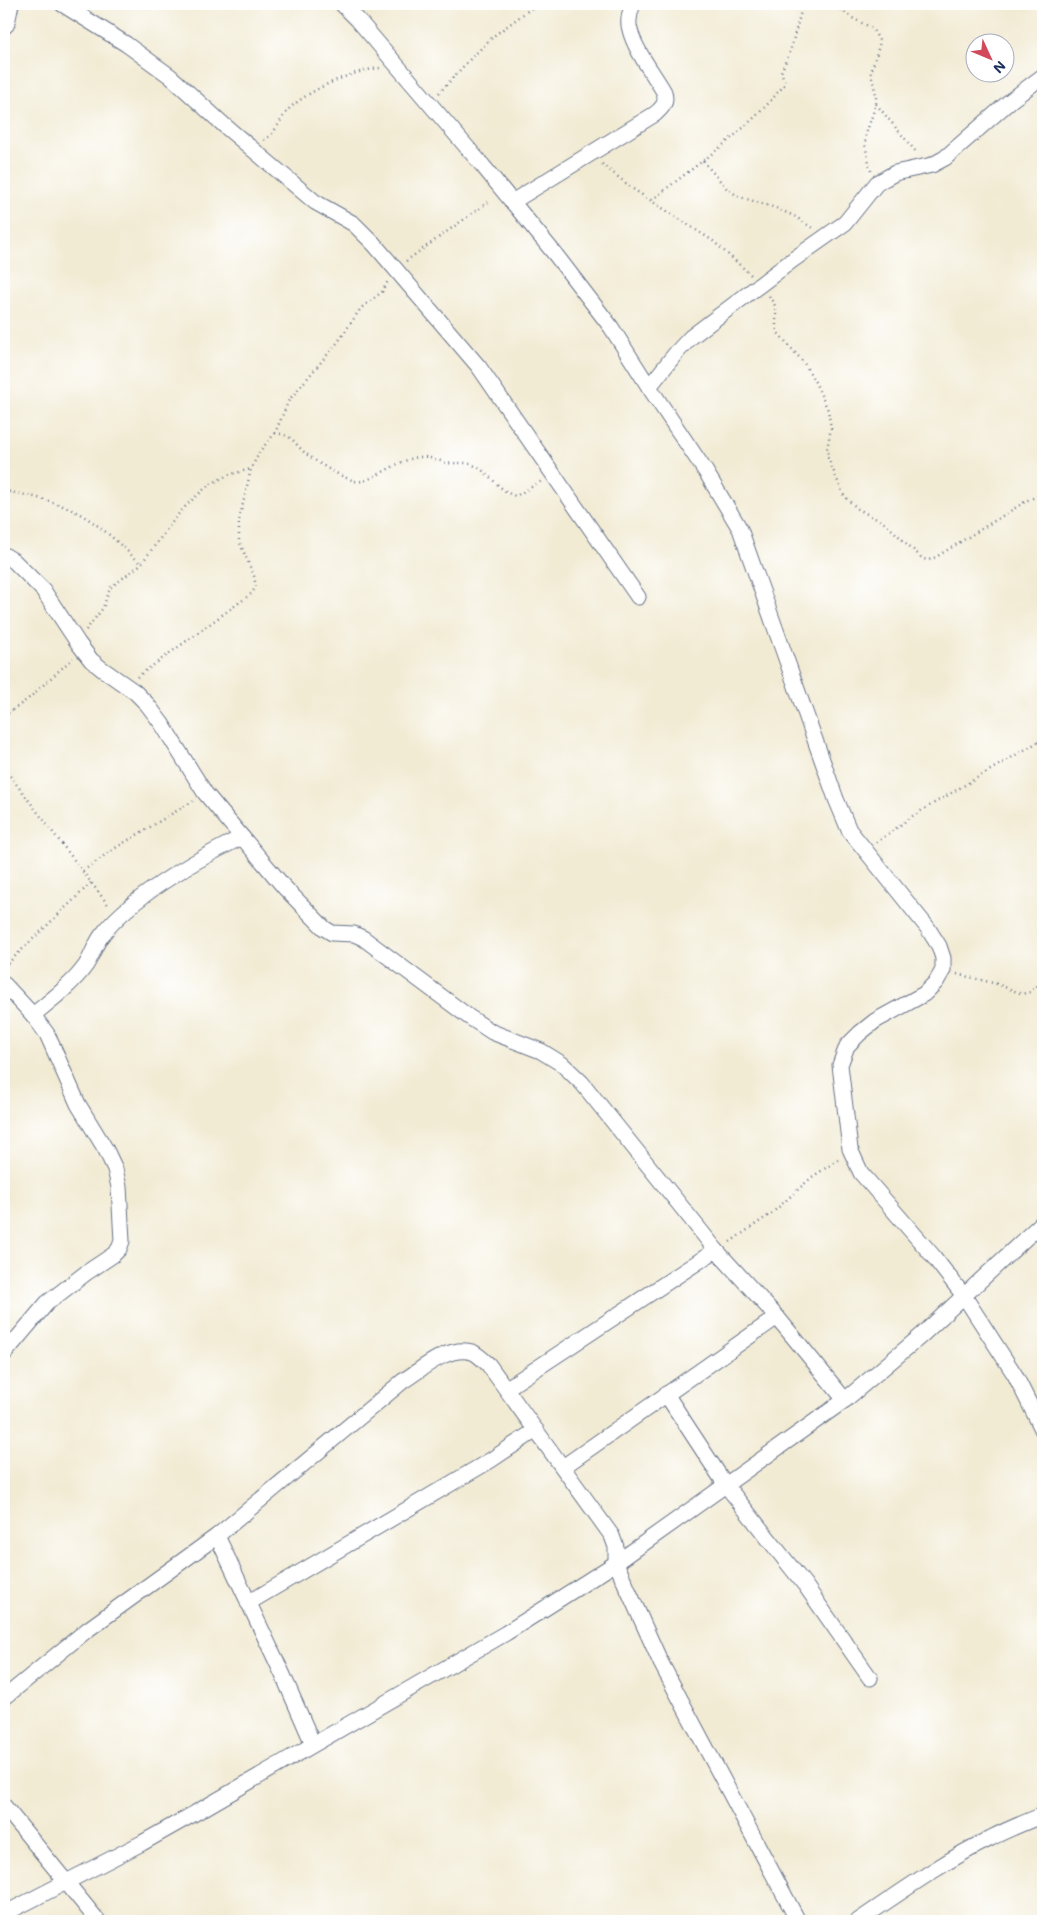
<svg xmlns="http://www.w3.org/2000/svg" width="1047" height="1925" font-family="Mali,sans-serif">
	<rect width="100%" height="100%" fill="#fff"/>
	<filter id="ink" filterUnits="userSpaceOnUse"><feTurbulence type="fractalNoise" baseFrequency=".02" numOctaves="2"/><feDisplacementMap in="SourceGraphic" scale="10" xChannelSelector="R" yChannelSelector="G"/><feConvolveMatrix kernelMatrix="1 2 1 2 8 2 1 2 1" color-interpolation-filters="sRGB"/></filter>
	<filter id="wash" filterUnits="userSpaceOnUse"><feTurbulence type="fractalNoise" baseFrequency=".0096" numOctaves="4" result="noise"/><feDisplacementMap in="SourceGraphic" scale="20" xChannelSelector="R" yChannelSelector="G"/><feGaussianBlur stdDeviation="1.12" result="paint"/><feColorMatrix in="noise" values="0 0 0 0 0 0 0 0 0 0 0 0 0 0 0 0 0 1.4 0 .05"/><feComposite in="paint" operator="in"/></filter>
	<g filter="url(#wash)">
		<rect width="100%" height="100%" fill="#f2ebd4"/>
	</g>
	<g filter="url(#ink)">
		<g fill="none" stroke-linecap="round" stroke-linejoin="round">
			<g stroke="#667187" stroke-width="17">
				<g id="street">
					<path d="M62 4 126 44 170 76 225 126 315 202 354 224 374 244 479 367 638 597"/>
					<path d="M342 4 358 20 483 166 555 254 611 327 649 387 706 472 740 529 836 799 849 830 927 927 939 946 943 958V970L936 982 924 994 875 1021 860 1033 847 1046 840 1065 850 1149 861 1173 933 1256 964 1296 1015 1375 1043 1431"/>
					<path d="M512 202 655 114C663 107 667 103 664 92 653 73 635 50 630 30 627 21 630 12 633 4"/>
					<path d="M649 387 676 353 691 337 794 259 845 223 877 183 895 173 932 165 945 158 1010 101 1043 76"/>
					<path d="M4 555 14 561 43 590 78 643 91 660 102 669 135 692 147 704 162 724 205 793 284 887 324 928 332 933 354 934 363 938 469 1017 492 1032 541 1051 562 1064 582 1083 716 1250 777 1317 845 1400"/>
					<path d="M4 984 33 1015 47 1034 78 1104 106 1150 115 1169 119 1187 122 1241 119 1249 113 1255 86 1273 47 1303 4 1354"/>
					<path d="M33 1015C51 1000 72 985 86 965 92 956 95 944 102 935 132 896 198 859 242 837"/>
					<path d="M507 1388 716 1250"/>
					<path d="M666 1394 725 1484 805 1585 870 1678"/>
					<path d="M563 1467 777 1317"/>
					<path d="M217 1536 282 1673 313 1744"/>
					<path d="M248 1603 491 1460 536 1430"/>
					<path d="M4 1698 87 1630 217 1536 403 1381C422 1369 448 1345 472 1352 478 1354 483 1360 488 1364L612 1536 616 1547V1563L661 1663 798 1921"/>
					<path d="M4 1806 98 1921"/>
					<path d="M4 1914 142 1843 204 1808 506 1633 616 1563 845 1400 922 1335 1043 1222"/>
					<path d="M858 1921C901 1892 944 1861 991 1838 1008 1829 1026 1822 1043 1815"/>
				</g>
			</g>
			<g stroke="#667187" stroke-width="23">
				<path id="secondary" d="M4 23 8 4"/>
			</g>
			<g stroke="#667187" stroke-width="2.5" stroke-dasharray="1 4" stroke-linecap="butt">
				<path d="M832 4 854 19 872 28 880 42 871 73 876 95V104L866 134 865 145 871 171"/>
				<path d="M439 93 472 57 495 35 537 4"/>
				<path d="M876 104 917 153"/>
				<path d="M264 140C278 132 280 117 291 107 313 88 352 71 380 68"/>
				<path d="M703 161 728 190 740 197 776 208 796 217 812 228"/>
				<path d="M602 164 633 189 713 241 751 275"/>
				<path d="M652 200C698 163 747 132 784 85L785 82 781 72 790 52 803 4"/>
				<path d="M406 261 491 200"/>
				<path d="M769 296 776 307V328L779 334 804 363 815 382 828 410 831 428 827 449 828 458 844 496 858 509 886 524 923 559 929 560 936 557 1028 500 1043 494"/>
				<path d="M275 433C293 435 293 442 305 453 318 463 338 476 355 481 372 485 400 455 425 457 433 458 440 461 447 463 456 464 465 461 473 465 490 472 499 492 516 496L542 481"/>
				<path d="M4 491C35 496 68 504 94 523 111 535 126 550 141 564"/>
				<path d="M86 630 103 608 110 588 141 564 180 512 193 499 209 485 228 475 251 469"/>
				<path d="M137 677 251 594 256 587 254 576 239 541V521L251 469 260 451 275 433 289 400 338 342 361 308 382 292 388 281"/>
				<path d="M4 716 28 699 73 658"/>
				<path d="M4 768 109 906"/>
				<path d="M876 843 914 815 1043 739"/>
				<path d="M83 871 112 850 193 801"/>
				<path d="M4 967 91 883"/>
				<path d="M957 974 997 984 1022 994 1030 992 1043 981"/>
				<path d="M730 1242 772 1213 812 1177 838 1160"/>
			</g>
			<use href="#street" stroke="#fff" stroke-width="15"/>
			<use href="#secondary" stroke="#fff" stroke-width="21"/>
		</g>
	</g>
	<rect width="1047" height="1925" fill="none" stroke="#fff" stroke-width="20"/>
	<g transform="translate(990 58) rotate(134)"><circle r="24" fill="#ffffff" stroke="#a4acbf"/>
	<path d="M0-4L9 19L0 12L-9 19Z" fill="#d1495b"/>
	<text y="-8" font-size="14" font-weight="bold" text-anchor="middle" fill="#1b2f5e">N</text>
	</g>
</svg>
